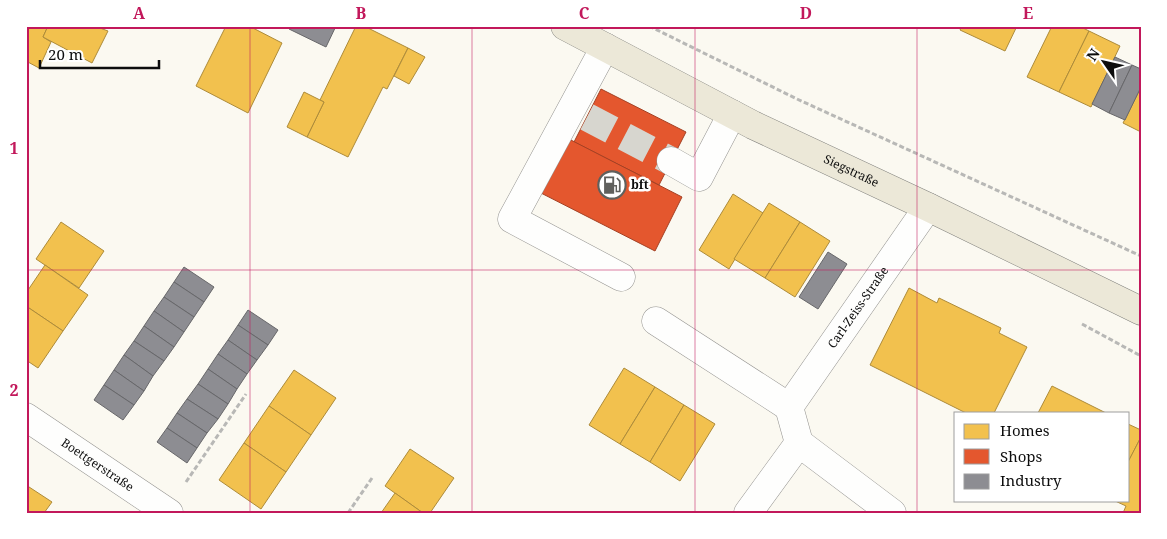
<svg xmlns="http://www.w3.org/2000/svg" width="1167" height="539" font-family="'Noto Serif',serif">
	<rect width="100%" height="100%" fill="#fbf9f1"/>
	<g fill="#f2c14e" stroke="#ad8b3a">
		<path d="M26 26H48L43 37 51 42 39 68 26 61Z"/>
		<path d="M48 26H101L100 28 108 31 92 63 43 37Z"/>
		<path d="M226 26H249L282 43 248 113 196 86Z"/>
		<path d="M356 26H364L408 48 387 89 383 87 348 157 307 137 324 102 320 100Z"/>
		<path d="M962 26H1017L1005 51 960 30Z"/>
		<path d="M1052 26H1079L1089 31 1059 92 1027 77Z"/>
		<path d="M1089 31 1120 46 1091 107 1059 92Z"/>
		<path d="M408 48 425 57 409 84 394 76Z"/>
		<path d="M1141 87V132L1123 123Z"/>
		<path d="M304 92 324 102 307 137 287 127Z"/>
		<path d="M733 194 763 213 729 269 699 250Z"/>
		<path d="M769 203 800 222 765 278 734 259Z"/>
		<path d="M61 222 104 251 79 288 36 259Z"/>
		<path d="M800 222 830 241 795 297 765 278Z"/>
		<path d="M45 265 88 295 63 331 26 306V293Z"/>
		<path d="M909 288 937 303 939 298 1001 328 999 333 1027 347 994 413H966L870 365Z"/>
		<path d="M26 306 63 331 38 368 26 360Z"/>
		<path d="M624 368 655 387 620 444 589 425Z"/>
		<path d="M294 370 336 398 311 435 269 406Z"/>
		<path d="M1052 386 1106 413H1038Z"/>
		<path d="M655 387 684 405 650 462 620 444Z"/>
		<path d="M684 405 715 424 680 481 650 462Z"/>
		<path d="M269 406 311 435 286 472 244 443Z"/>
		<path d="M1128 424 1141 430V437L1128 462Z"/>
		<path d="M1141 437V513H1123L1126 506 1113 500H1128V462Z"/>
		<path d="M244 443 286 472 261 509 219 480Z"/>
		<path d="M410 449 454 478 430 513H423L385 486Z"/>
		<path d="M26 485 52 502 44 513H26Z"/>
		<path d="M395 493 423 513H381Z"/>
	</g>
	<g fill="#e4572e" stroke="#a44124">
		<path d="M601 89 686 132 659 185 574 142Z"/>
		<path d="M565 137 682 197 655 251 537 191Z"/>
	</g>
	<g fill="#8d8d92" stroke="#67676a">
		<path d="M291 26H336L326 47 289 29Z"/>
		<path d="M1115 57 1132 65 1109 113 1092 104Z"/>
		<path d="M1132 65 1141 69V87L1125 120 1109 113Z"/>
		<path d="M828 252 847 264 818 309 799 297Z"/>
		<path d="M184 267 214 287 204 302 174 282Z"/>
		<path d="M174 282 204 302 194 317 164 297Z"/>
		<path d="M164 297 194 317 184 332 154 311Z"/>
		<path d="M248 310 278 330 268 345 238 325Z"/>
		<path d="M154 311 184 332 174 347 144 326Z"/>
		<path d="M238 325 268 345 257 360 228 340Z"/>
		<path d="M144 326 174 347 164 361 134 341Z"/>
		<path d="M228 340 257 360 247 374 218 354Z"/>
		<path d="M134 341 164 361 153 376 124 355Z"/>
		<path d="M218 354 247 374 237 389 208 369Z"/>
		<path d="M124 355 153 376 144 391 114 370Z"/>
		<path d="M208 369 237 389 228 404 198 384Z"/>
		<path d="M114 370 144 391 134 405 104 385Z"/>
		<path d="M198 384 228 404 218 419 187 399Z"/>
		<path d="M104 385 134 405 123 420 94 400Z"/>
		<path d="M187 399 218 419 207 433 177 413Z"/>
		<path d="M177 413 207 433 197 448 167 428Z"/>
		<path d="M167 428 197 448 187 463 157 442Z"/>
	</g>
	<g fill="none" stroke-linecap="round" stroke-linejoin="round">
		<path stroke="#d7d6cf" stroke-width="28" stroke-dasharray="28 14" stroke-linecap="butt" d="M587 117 671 161"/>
		<g stroke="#949390" stroke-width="29">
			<g id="minor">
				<path d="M605 47 512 219 621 277"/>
				<path d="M671 161 699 177 732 114"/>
				<path d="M656 321 789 407"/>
				<path id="s1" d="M26 417 169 513"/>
				<path d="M748 513 799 443"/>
				<path id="s2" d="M892 513 799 443 789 407 928 207"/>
			</g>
		</g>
		<g stroke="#81817d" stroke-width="29">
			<g id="major">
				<path id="s3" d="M565 26 753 125 928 207 1141 311"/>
			</g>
		</g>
		<g stroke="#b8b8b6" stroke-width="3" stroke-dasharray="5 2.5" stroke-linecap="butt">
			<path d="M649 26 797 99 1141 256"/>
			<path d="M1082 324 1141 356"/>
			<path d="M186 482 246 394"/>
			<path d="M348 513 372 478"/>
		</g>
		<use href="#minor" stroke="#fefefd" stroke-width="28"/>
		<use href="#major" stroke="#ece8d8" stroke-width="28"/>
	</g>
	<path fill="none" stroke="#c2185b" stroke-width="1" stroke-opacity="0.55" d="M250 26V513M472 26V513M695 26V513M917 26V513M26 270H1141"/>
	<defs>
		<g id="fuel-ring" transform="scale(1.4375)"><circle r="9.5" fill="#fff" stroke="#60605d" stroke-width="1.5"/><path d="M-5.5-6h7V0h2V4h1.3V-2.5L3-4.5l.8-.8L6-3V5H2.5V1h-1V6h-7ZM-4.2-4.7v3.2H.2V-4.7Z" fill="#60605d"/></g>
	</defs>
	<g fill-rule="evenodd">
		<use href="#fuel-ring" x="612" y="185"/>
	</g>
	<g text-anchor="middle" stroke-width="5" stroke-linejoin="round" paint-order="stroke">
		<g font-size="12" fill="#0d0d0d" stroke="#fff">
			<text dy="4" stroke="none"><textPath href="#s3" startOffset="321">Siegstraße</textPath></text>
			<text dy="4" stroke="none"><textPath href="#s2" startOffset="275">Carl-Zeiss-Straße</textPath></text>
			<text dy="4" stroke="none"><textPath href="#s1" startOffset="86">Boettgerstraße</textPath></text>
		</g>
		<g font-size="12" font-weight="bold" fill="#0d0d0d" stroke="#fff" text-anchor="start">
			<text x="631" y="189">bft</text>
		</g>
	</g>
	<rect width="1167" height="539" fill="none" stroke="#ffffff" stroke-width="55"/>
	<rect x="954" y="412" width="175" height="90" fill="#ffffff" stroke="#9e9e9e"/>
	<rect x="964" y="424" width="25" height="15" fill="#f2c14e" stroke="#9e9e9e"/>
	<text x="1000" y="436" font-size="15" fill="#0d0d0d">Homes</text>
	<rect x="964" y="449" width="25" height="15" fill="#e4572e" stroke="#9e9e9e"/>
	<text x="1000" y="462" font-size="15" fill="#0d0d0d">Shops</text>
	<rect x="964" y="474" width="25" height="15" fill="#8d8d92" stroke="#9e9e9e"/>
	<text x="1000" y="486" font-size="15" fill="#0d0d0d">Industry</text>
	<g transform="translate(1104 62) rotate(304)" stroke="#ffffff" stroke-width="4" paint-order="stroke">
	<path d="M0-4L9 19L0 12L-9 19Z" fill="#0d0d0d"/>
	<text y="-8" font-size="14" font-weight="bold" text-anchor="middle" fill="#0d0d0d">N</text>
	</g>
	<path d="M40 60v8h119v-8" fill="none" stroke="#0d0d0d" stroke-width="2.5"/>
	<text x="48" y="60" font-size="15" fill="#0d0d0d" stroke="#ffffff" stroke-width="4" paint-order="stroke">20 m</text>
	<rect x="28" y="28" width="1112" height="484" fill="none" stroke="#c2185b" stroke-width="2"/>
	<g font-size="16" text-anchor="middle" font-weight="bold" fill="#c2185b">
		<text x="139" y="19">A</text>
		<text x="361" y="19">B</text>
		<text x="584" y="19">C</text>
		<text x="806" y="19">D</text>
		<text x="1028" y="19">E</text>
		<text x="14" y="154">1</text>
		<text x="14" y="396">2</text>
	</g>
</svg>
